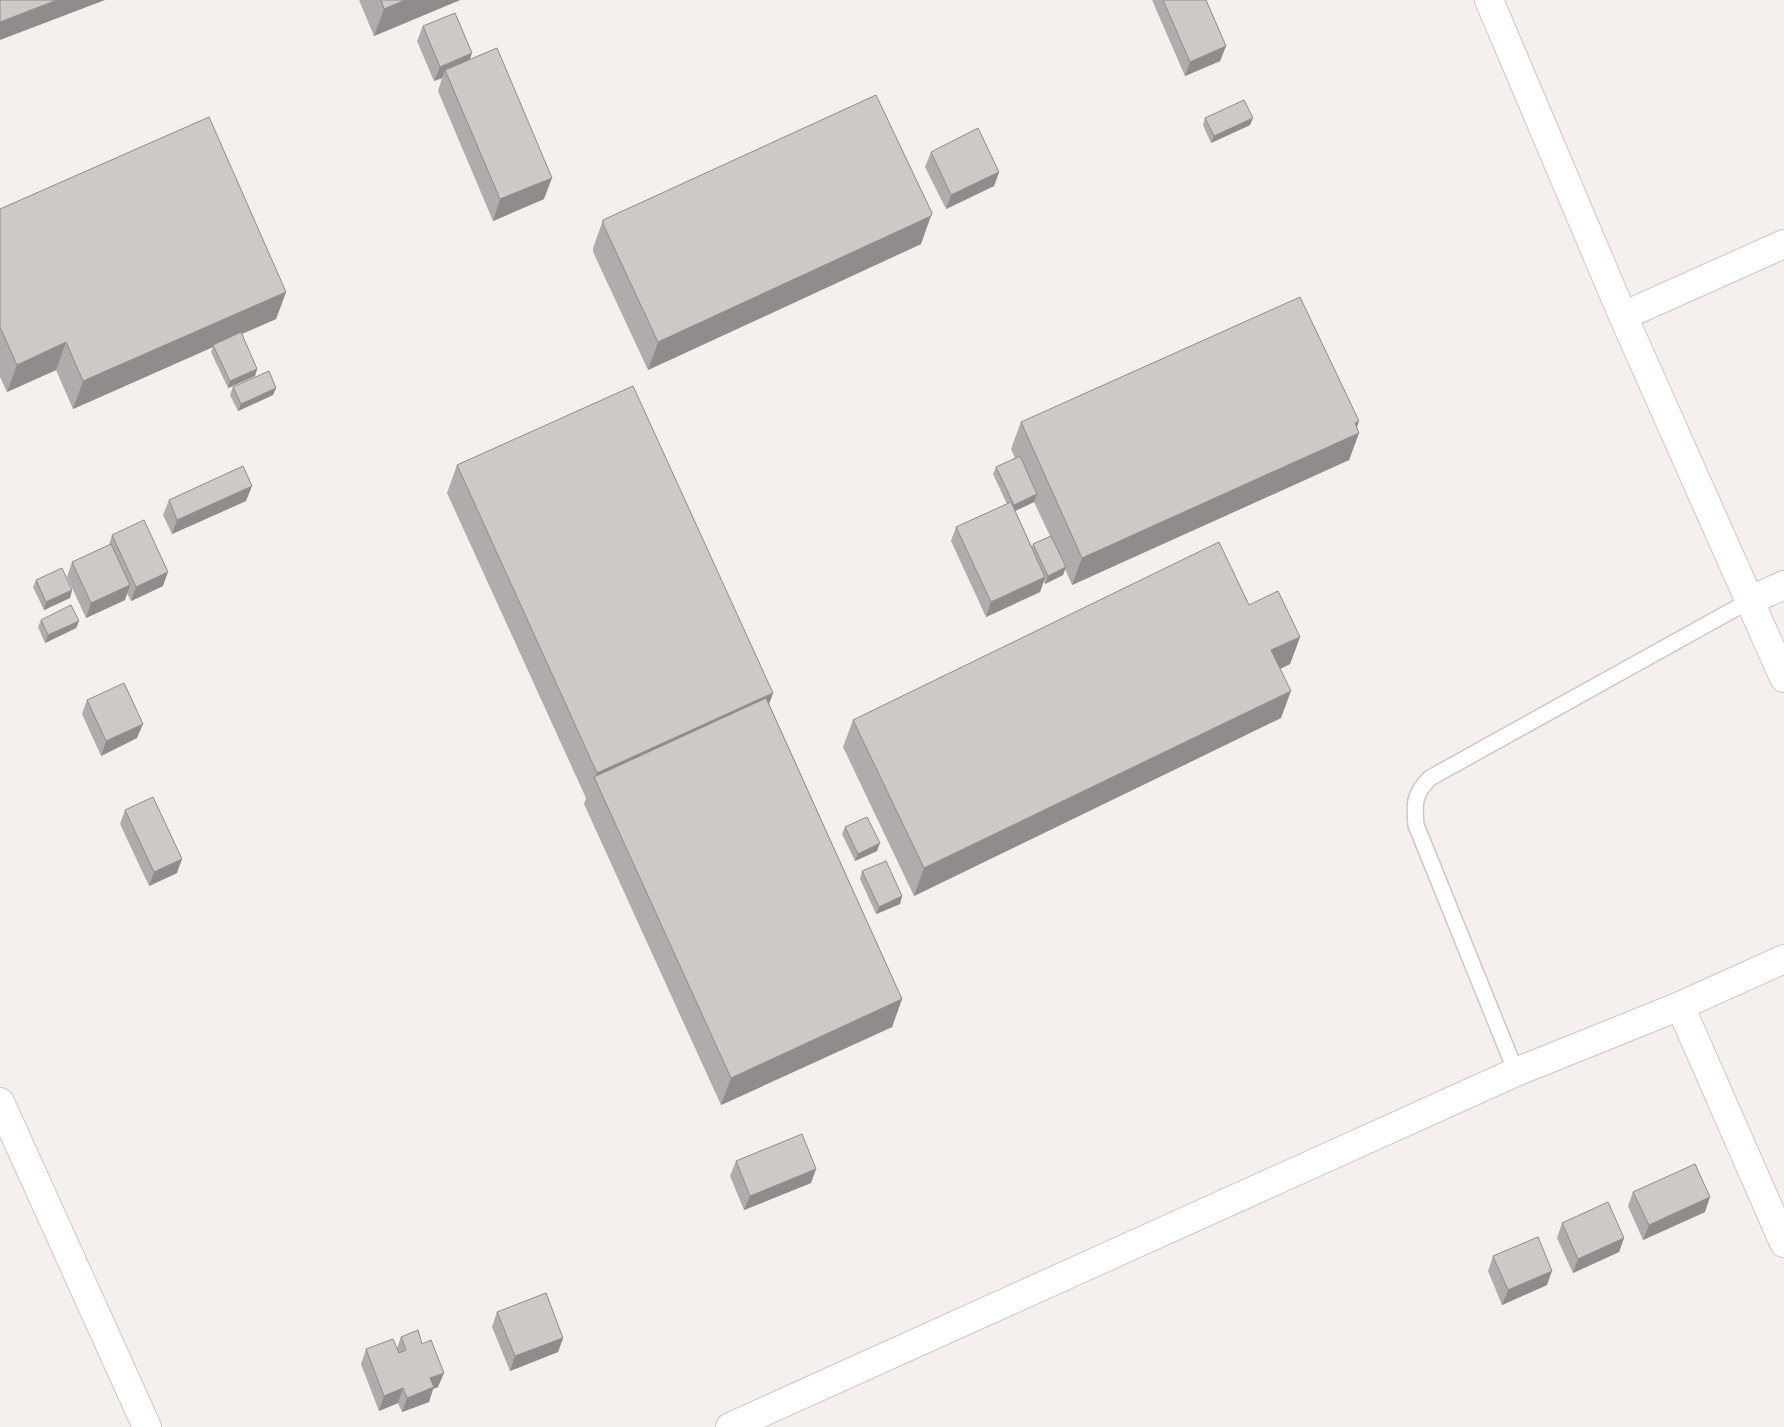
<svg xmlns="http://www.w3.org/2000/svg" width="1784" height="1427" font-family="Inter,sans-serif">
	<rect width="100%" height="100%" fill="#f5efee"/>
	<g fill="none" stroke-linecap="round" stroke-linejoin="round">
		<g stroke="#cdc8c6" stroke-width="18">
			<path id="service" d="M1516 1072 1416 825C1414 803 1414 794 1430 778L1749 601"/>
		</g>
		<g stroke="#cdc8c6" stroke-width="30">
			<g id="minor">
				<path d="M1489 0 1623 316 1784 678"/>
				<path d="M1623 316 1784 244"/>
				<path d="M1749 601 1784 585"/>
				<path d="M1680 1006 1784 1243"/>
				<path d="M0 1102 147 1427"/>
				<path d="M730 1427 1516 1072 1680 1006 1784 959"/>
			</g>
		</g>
		<use href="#service" stroke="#fff" stroke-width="15"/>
		<use href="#minor" stroke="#fff" stroke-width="28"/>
	</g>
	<g fill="#b1acab" fill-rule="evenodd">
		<path d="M359 0H460L374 36Z"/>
		<path d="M1152 0H1206L1226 46 1220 61 1185 76Z"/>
		<path d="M423 26 470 59 544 199 493 221 438 91 442 78 434 81 417 41Z"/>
		<path d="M1205 118 1250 125 1211 143 1203 125Z"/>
		<path d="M931 152 999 172 994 186 946 209 925 167Z"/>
		<path d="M0 209 286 292 276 319 242 334 257 369 255 376 228 388 211 352 213 347 73 409 56 370 7 392 0 377Z"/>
		<path d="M603 220 921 244 648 370 593 252V248Z"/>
		<path d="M233 387 276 388 273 395 238 411 230 395Z"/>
		<path d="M1359 421 1357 427 1359 433 1349 460 1072 585 1065 569 1063 575 1045 584 1044 581 1040 592 986 617 951 541 956 527 1007 504 993 474 996 467 1015 458 1011 449 1021 422ZM1034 502 1050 536 1033 544 1032 547 1015 511Z"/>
		<path d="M457 465 773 693 769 704 902 999 892 1027 721 1105 584 804 586 798 447 493Z"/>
		<path d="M169 500 246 501 172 534 163 515Z"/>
		<path d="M112 535 163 586 131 601 127 593 125 600 86 618 67 577 72 562 109 545Z"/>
		<path d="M36 580 72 590 70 598 44 610 33 587Z"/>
		<path d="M1249 605 1300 637 1290 664 1280 669 1281 718 914 896 843 747 853 720Z"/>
		<path d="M41 620 79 621 76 628 45 643 38 627Z"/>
		<path d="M87 700 137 738 101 756 82 714Z"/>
		<path d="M125 810 177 873 149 886 120 824Z"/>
		<path d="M845 827 877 851 855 861 842 834Z"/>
		<path d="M862 871 902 896 900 904 876 914 860 879Z"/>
		<path d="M736 1161 816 1169 811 1183 744 1210 730 1176Z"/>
		<path d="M1633 1192 1705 1212 1643 1240 1628 1206Z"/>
		<path d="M1562 1223 1624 1238 1619 1252 1573 1273 1557 1238Z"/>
		<path d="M1493 1256 1547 1285 1502 1305 1488 1271Z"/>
		<path d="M497 1312 563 1338 558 1352 510 1371 492 1327Z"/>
		<path d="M401 1337 438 1387 433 1389 429 1402 402 1412 398 1403 379 1411 361 1364 366 1349 397 1348Z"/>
	</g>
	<g fill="#908c8b">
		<path d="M57 0H105L0 40V22Z"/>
		<path d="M405 0H460L374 36 384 9Z"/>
		<path d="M1226 46 1220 61 1185 76 1190 62Z"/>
		<path d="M472 53 467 68 445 70 442 78 434 81 440 67Z"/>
		<path d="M1253 118 1250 125 1211 143 1214 136Z"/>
		<path d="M999 172 994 186 946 209 951 195Z"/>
		<path d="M552 178 544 199 493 221 500 199Z"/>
		<path d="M931 216 921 244 648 370 658 342Z"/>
		<path d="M286 292 276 319 214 346 213 345V347L73 409 83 381Z"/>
		<path d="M66 342 56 370 7 392 17 365Z"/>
		<path d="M257 369 255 376 228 388 230 381Z"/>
		<path d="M276 388 273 395 238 411 241 404Z"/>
		<path d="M1359 421 1354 435 1359 433 1349 460 1072 585 1082 558Z"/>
		<path d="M252 486 246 501 172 534 177 520Z"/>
		<path d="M1037 494 1034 502 1011 513 1014 505Z"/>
		<path d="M1066 567 1063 575 1045 584 1048 576Z"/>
		<path d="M168 572 163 586 131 601 136 587Z"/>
		<path d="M1045 577 1040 592 986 617 991 602Z"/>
		<path d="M130 585 125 600 86 618 91 603Z"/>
		<path d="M72 590 70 598 44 610 46 602Z"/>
		<path d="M79 621 76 628 45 643 48 635Z"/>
		<path d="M1300 637 1290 664 1261 678 1271 650Z"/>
		<path d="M1291 691 1281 718 914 896 924 868Z"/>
		<path d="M773 693 763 720 595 779 597 773Z"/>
		<path d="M143 724 137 738 101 756 106 741Z"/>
		<path d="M880 843 877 851 855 861 858 854Z"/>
		<path d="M182 859 177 873 149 886 154 872Z"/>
		<path d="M902 896 900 904 876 914 879 907Z"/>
		<path d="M902 999 892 1027 721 1105 731 1078Z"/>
		<path d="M816 1169 811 1183 744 1210 750 1196Z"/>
		<path d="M1710 1197 1705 1212 1643 1240 1649 1225Z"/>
		<path d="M1624 1238 1619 1252 1573 1273 1578 1259Z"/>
		<path d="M1552 1271 1547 1285 1502 1305 1508 1290Z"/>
		<path d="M563 1338 558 1352 510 1371 515 1356Z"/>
		<path d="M444 1373 438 1387 433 1389 429 1402 402 1412 407 1398 430 1378Z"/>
		<path d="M403 1388 398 1403 379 1411 384 1396Z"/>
	</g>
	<g fill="#cec8c7" stroke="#908c8b">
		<path d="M0 0H57L0 22Z"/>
		<path d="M381 0H405L384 9Z"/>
		<path d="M1163 0H1206L1226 46 1190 62Z"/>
		<path d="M455 13 472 53 440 67 423 26Z"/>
		<path d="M497 48 552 178 500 199 445 70Z"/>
		<path d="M876 95 932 213 931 216 658 342 603 224V220Z"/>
		<path d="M1244 100 1253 118 1214 136 1205 118Z"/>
		<path d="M209 117 286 292 83 381 66 342 17 365 0 327V209Z"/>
		<path d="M978 128 999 172 951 195 931 152Z"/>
		<path d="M1300 297 1359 421 1355 423 1359 433 1082 558 1021 422Z"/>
		<path d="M241 332 257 369 230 381 213 345Z"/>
		<path d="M269 371 276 388 241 404 233 387Z"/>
		<path d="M633 386 773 693 597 773 457 465Z"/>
		<path d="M1020 456 1037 494 1014 505 996 467Z"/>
		<path d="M243 466 252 486 177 520 169 500Z"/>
		<path d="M1011 502 1045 577 991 602 956 527Z"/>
		<path d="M144 520 168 572 136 587 112 535Z"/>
		<path d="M1051 536 1066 567 1048 576 1033 544Z"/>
		<path d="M1219 542 1249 605 1278 591 1300 637 1271 650 1291 691 924 868 853 720Z"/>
		<path d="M111 544 130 585 91 603 72 562Z"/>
		<path d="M62 568 72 590 46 602 36 580Z"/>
		<path d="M71 605 79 621 48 635 41 620Z"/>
		<path d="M124 683 143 724 106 741 87 700Z"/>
		<path d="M766 698 902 999 731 1078 594 777Z"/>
		<path d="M153 797 182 859 154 872 125 810Z"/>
		<path d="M867 817 880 843 858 854 845 827Z"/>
		<path d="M886 861 902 896 879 907 862 871Z"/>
		<path d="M802 1134 816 1169 750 1196 736 1161Z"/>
		<path d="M1695 1164 1710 1197 1649 1225 1633 1192Z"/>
		<path d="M1608 1202 1624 1238 1578 1259 1562 1223Z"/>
		<path d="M1538 1237 1552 1271 1508 1290 1493 1256Z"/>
		<path d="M546 1293 563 1338 515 1356 497 1312Z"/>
		<path d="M418 1330 422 1344 431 1340 444 1373 430 1378 434 1387 407 1398 403 1388 384 1396 366 1349 393 1339 399 1353 406 1350 401 1337Z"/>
	</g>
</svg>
